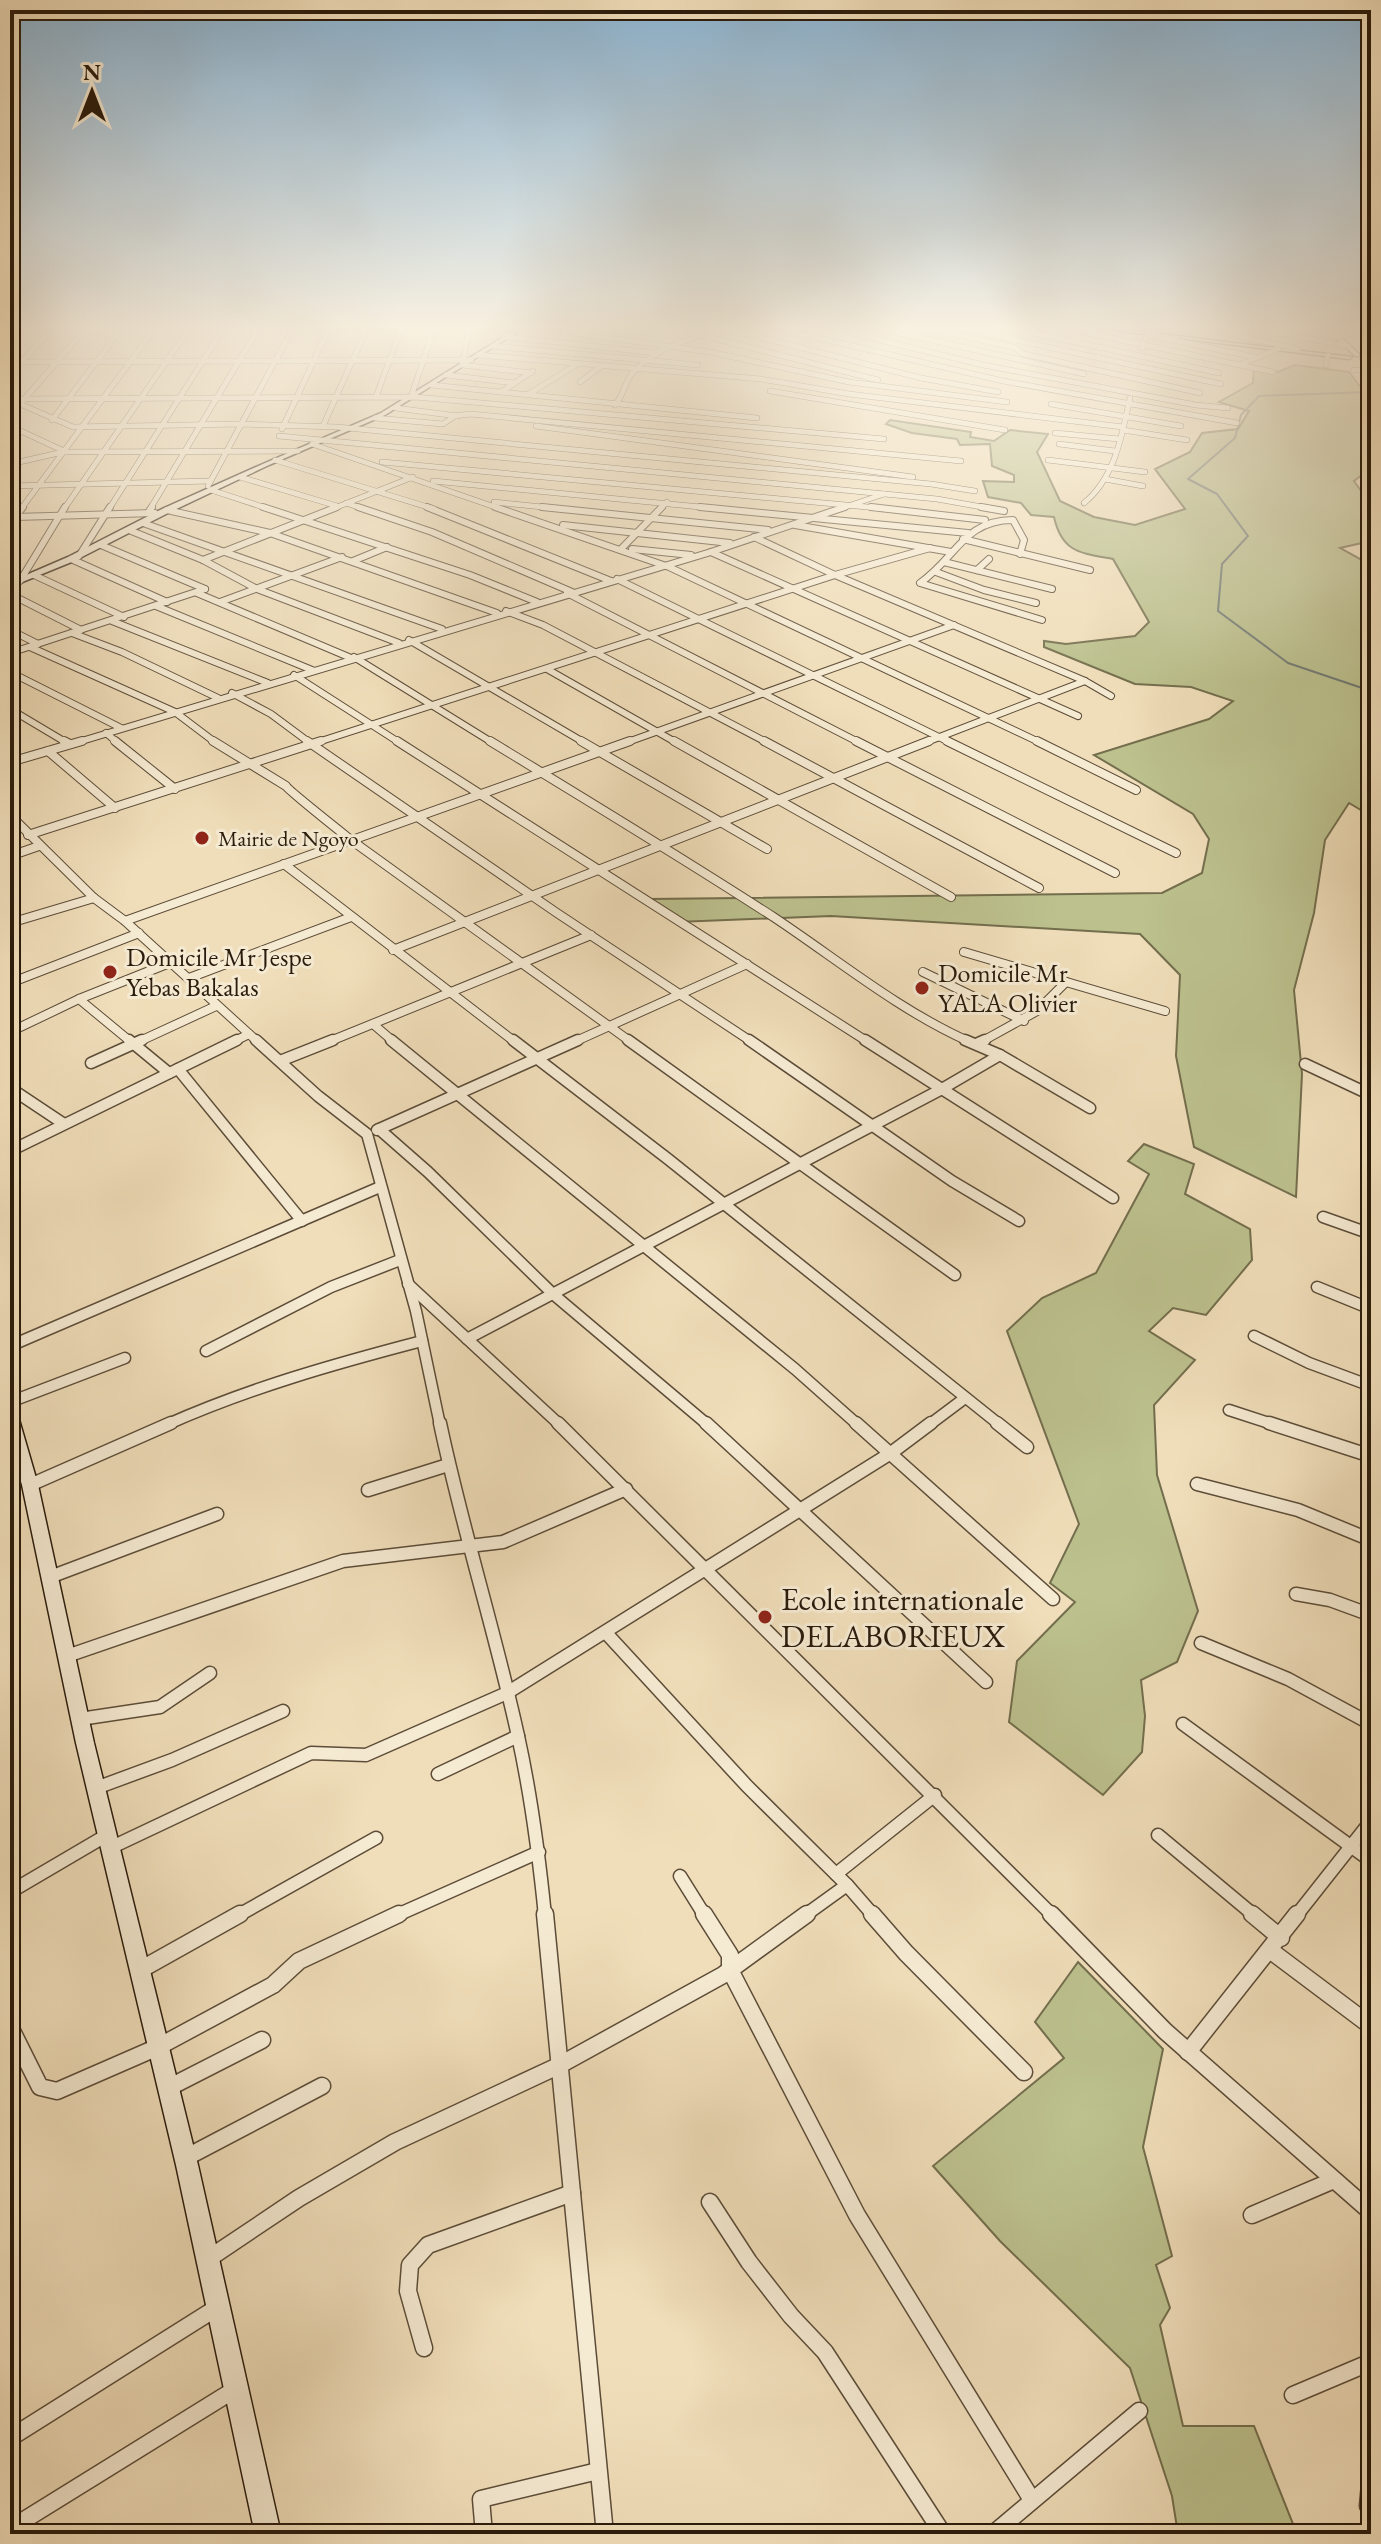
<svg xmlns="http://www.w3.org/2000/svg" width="1381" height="2544" font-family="'EB Garamond',serif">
	<rect width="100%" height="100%" fill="#f0deba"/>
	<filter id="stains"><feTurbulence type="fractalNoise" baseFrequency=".0025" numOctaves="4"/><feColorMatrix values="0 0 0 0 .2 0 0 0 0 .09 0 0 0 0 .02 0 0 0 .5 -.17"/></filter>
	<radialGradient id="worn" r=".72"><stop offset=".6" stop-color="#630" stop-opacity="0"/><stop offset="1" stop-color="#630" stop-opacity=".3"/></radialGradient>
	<g fill="#bcc18e" stroke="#736e4d" stroke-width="2">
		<path d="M1295 365 1349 372 1362 389H1371V468L1354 481 1371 505V541L1340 548 1371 565V816L1349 803 1325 840 1314 913 1294 990 1302 1074 1296 1197 1194 1147 1176 1056 1180 975 1140 934 831 916 677 922 650 899 1162 893 1202 873 1209 839 1193 814 1094 755 1209 719 1233 701 1191 687 1135 684 1044 647V641L1066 644 1135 636 1149 622 1113 559C1081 553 1062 553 1054 517L1031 515 1021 503 988 497 983 481 1014 482V475L992 466 990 444 960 445 957 439 912 433 886 424 890 420 971 432 970 437 994 441 1010 430 1048 434 1037 452 1060 501 1094 517 1135 525 1185 509 1155 469 1190 452 1202 433 1238 429 1249 411 1219 402 1253 383 1254 368 1278 372Z"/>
		<path d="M1144 1144 1194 1164 1185 1194 1250 1229 1252 1260 1206 1315 1173 1308 1149 1331 1195 1360 1154 1405 1157 1475 1198 1611 1177 1662 1141 1680 1145 1716 1142 1752 1103 1795 1009 1722 1017 1661 1075 1602 1050 1583 1079 1524 1007 1331 1042 1298 1096 1273 1149 1174 1128 1161Z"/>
		<path d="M1078 1962 1163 2049 1143 2147 1172 2256 1156 2265 1170 2308 1160 2325 1183 2426H1254L1297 2534H1178L1172 2496 1130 2368 1000 2241 933 2166 1064 2058 1035 2022Z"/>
	</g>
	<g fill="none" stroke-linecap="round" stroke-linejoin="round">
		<path stroke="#717a75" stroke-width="2" d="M1371 392 1259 396 1241 415 1235 438 1188 479 1217 494 1248 536 1222 564 1218 611 1288 663 1371 691"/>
		<g stroke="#5c4c38" stroke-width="6">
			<g id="street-far5">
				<path d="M88 326 20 404 73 427 241 424 337 427 931 484 975 491"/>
				<path d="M470 326 462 365 531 373"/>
				<path d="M503 326 502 333 507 337 656 353"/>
				<path d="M665 326 878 380"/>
				<path d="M767 326 1003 381 1237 423"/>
				<path d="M822 326 983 365 1196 405 1228 408"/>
				<path d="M868 326 1084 374"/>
				<path d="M949 326 1221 384"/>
				<path d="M1001 326 1219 373"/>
				<path d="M1054 326 1273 372"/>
				<path d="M1195 326 1298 349"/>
				<path d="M1244 326 1348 346"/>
				<path d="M1281 326 1339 337"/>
				<path d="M10 328 523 326 710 352 849 382 1007 402"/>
				<path d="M727 329 921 378 998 392"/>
				<path d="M931 329 1017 348 1020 353 1200 393"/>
				<path d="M580 331 602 326"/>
				<path d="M1148 335 1255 357"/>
				<path d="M1337 335H1371"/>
				<path d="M625 339 664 326"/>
				<path d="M493 346 698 365"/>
				<path d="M1142 348 1148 334 1168 326"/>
				<path d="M478 355 761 379 849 394 1123 427"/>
				<path d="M1362 356H1371"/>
				<path d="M21 362 471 360"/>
				<path d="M1239 365 1278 349"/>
				<path d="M1326 365 1328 355"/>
				<path d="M1354 370H1371"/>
				<path d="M10 374 55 326"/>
				<path d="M446 375 515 383"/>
				<path d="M580 382 600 367"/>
				<path d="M431 385 757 418"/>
				<path d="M770 391 1005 430"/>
				<path d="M501 392 533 371"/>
				<path d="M527 395 576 365"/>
				<path d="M376 397 402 326"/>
				<path d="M411 397 435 326"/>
				<path d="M10 399 415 397 884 439"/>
				<path d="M1051 404 1181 426"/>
				<path d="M615 405C624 395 625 381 633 372 662 343 697 337 735 326"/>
				<path d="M396 408 457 416"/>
				<path d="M375 418 443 424 455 416 470 414 961 461"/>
				<path d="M52 420 123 327"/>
				<path d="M10 426 64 451"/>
				<path d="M323 426 368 326"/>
				<path d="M536 426 913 477"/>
				<path d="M282 429 330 326"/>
				<path d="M1123 430 1187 440"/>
				<path d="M1055 433 1119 439"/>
				<path d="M279 436 937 499 993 509"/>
				<path d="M312 444 501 509"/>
				<path d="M1059 444 1115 451"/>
				<path d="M275 460 434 509"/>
				<path d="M1048 460 1145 472"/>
				<path d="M382 462 889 509"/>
				<path d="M10 464 63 452 298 451"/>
				<path d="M1371 469 1363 480 1371 483"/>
				<path d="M240 477 337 506"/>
				<path d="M1105 479 1143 486"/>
				<path d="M433 481 721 509"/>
				<path d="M10 486 210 481"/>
				<path d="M208 486 294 326"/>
				<path d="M211 490 269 509"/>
				<path d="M494 502 562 509"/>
				<path d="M346 503 364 509"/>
				<path d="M1084 503C1115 478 1122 435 1130 398"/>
				<path d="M21 509 156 327"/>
				<path d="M64 509 191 326"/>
				<path d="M109 509 225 326"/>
				<path d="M150 509 260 326"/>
				<path d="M332 509 413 477"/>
				<path d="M660 509 667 502"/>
				<path d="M839 509 884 494"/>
			</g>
		</g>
		<g stroke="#5c4c38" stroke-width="8">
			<g id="street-far4">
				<path d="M263 507 470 575 537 602"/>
				<path d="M358 507 432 532 572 592"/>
				<path d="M427 507 611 581"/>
				<path d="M495 507 669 567 1041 743"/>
				<path d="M542 507 768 530"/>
				<path d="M700 507 968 533"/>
				<path d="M871 507 985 520"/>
				<path d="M981 507 1004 511"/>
				<path d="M167 510 270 533 497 613"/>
				<path d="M148 513 152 507"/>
				<path d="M15 517 155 513"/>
				<path d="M143 523 442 629"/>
				<path d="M10 524 23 507"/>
				<path d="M563 525 730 543"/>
				<path d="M795 525 951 552"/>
				<path d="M129 530 203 560 257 589 399 643"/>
				<path d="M754 537 835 575 1085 681 1111 696"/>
				<path d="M963 539 1090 570"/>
				<path d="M101 545 205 589"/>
				<path d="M621 549 662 507"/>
				<path d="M632 549 691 555"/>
				<path d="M711 552 1078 716"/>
				<path d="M1020 554 1024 540 1013 520C964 520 956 558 920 583L1042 620"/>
				<path d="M79 556 110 507"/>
				<path d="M71 559 167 602"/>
				<path d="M203 560 337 507"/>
				<path d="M353 561 387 547"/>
				<path d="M944 562 1052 589"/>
				<path d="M977 570 989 559"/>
				<path d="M936 572 984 590 1036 603"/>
				<path d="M34 575 124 617"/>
				<path d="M617 579 951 743"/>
				<path d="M20 581 65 507"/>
				<path d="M197 593 351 658"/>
				<path d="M567 593 860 743"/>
				<path d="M10 594 81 630"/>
				<path d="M220 602 342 557"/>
				<path d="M156 606 312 670"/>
				<path d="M506 611 543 625 768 743"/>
				<path d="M112 621 268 683"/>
				<path d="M10 630 38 644"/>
				<path d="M72 633 122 652 218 698"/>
				<path d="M409 640 585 743"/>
				<path d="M30 647 175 712 216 743"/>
				<path d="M10 653 205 589"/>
				<path d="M354 657 493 743"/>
				<path d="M547 669 677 743"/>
				<path d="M10 672 121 728"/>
				<path d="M294 675 400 743"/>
				<path d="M232 693 271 714 310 743"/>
				<path d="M10 709 67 743"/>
				<path d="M106 733 118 743"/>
				<path d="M75 743 711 552 845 507"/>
				<path d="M315 743 835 575 930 548"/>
				<path d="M625 743 954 625"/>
				<path d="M924 743 1085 681"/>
			</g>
		</g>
		<g stroke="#5c4c38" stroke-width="10">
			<g id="street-far3">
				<path d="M64 741 70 744"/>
				<path d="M115 741 175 789"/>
				<path d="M213 741 286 786C288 790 341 832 351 840L631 1042"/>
				<path d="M307 741 557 913 752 1042"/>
				<path d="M397 741 868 1042"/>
				<path d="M490 741C585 799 681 857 775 918 838 960 900 1011 970 1042"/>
				<path d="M581 741 767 849"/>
				<path d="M674 741 951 897"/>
				<path d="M764 741 1039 888"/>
				<path d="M856 741 1115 873"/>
				<path d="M947 741 1176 853"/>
				<path d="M1037 741 1136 790"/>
				<path d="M48 751 115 808"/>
				<path d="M10 762 82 741"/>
				<path d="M10 815 94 898 125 921 258 1042"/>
				<path d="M28 835 321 741"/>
				<path d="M10 856 39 846"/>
				<path d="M284 864 515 1042"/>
				<path d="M125 921 630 741"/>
				<path d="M10 923 94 898"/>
				<path d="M393 950 929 741"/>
				<path d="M964 952 1165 1011"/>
				<path d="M923 972 1024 1021"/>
				<path d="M189 978 351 917"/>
				<path d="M10 983 139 933"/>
				<path d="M79 999 131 1042"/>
				<path d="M373 1024 394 1042"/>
				<path d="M10 1032 79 999 172 962"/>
				<path d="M138 1042 216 1006"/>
				<path d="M233 1042 249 1034"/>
				<path d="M328 1042 591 935"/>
				<path d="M574 1042 747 964"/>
				<path d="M981 1042 1037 1011 1066 982"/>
			</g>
		</g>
		<g stroke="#5c4c38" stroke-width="13">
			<g id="street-far2">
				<path d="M129 1040 169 1073"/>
				<path d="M256 1040 318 1096 367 1134 416 1311 440 1425"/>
				<path d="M391 1040 795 1369 858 1425"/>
				<path d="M513 1040 668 1159 1000 1425"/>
				<path d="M628 1040 955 1275"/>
				<path d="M749 1040 952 1181 1019 1221"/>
				<path d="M865 1040 1113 1198"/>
				<path d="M965 1040 1000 1055 1090 1108"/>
				<path d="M976 1044 985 1040"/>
				<path d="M280 1061 333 1040"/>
				<path d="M91 1063 142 1040"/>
				<path d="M1305 1064 1371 1095"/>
				<path d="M178 1069 302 1221"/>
				<path d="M10 1071 13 1074 10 1077"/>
				<path d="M10 1088 64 1124"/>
				<path d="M379 1129 428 1172 553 1294 708 1425"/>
				<path d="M377 1130 578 1040"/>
				<path d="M10 1151 237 1040"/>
				<path d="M1323 1217 1371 1234"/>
				<path d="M408 1284 560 1425"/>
				<path d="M1317 1287 1371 1309"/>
				<path d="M1254 1336 1309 1363 1371 1386"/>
				<path d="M467 1339 940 1090 1000 1055"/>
				<path d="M10 1346 380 1187"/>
				<path d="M206 1351 331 1287 400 1260"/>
				<path d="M10 1402 125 1358"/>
				<path d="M1229 1410 1275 1425"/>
				<path d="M166 1425C249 1388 334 1364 422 1341"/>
				<path d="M929 1425 965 1398"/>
			</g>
		</g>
		<g stroke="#5c4c38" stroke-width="15">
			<g id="street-far1">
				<path d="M440 1423C462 1528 495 1631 518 1736 531 1795 539 1856 545 1916"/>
				<path d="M558 1423 1053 1916"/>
				<path d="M706 1423 986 1682"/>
				<path d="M856 1423 1053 1599"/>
				<path d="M997 1423 1027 1447"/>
				<path d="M1269 1423 1371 1456"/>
				<path d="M1197 1484 1298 1510 1371 1540"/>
				<path d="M30 1485 171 1423"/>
				<path d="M368 1490 448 1465"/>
				<path d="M50 1577 217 1514"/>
				<path d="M1296 1594 1330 1600 1371 1615"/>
				<path d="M607 1634 747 1786 847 1885 874 1916"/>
				<path d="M1201 1643 1288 1679 1371 1724"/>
				<path d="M67 1656 343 1561 503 1542 626 1489"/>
				<path d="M80 1719 160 1707 210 1673"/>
				<path d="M1183 1724 1371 1861"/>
				<path d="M438 1774 518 1736"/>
				<path d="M96 1788 172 1760 283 1711"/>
				<path d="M1158 1835 1255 1916"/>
				<path d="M110 1848 311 1753 366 1755 507 1693 891 1453 931 1423"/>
				<path d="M836 1874 935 1795"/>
				<path d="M680 1876 705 1916"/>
				<path d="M10 1892 107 1835"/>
				<path d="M237 1916 376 1838"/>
				<path d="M395 1916 539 1852"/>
				<path d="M804 1916 847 1885"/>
				<path d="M1296 1916 1371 1821"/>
			</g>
		</g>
		<g stroke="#5c4c38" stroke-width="19">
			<g id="street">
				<path d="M545 1914 605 2534"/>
				<path d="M704 1914 730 1955V1970L857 2215 1032 2500"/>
				<path d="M872 1914 906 1953 1024 2072"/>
				<path d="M1051 1914 1165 2031 1371 2212"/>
				<path d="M1252 1914 1281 1938"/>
				<path d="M1271 1951 1371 2026"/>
				<path d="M140 1970 240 1914"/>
				<path d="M10 2027 40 2087 57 2091 158 2047 273 1985 299 1961 399 1914"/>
				<path d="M1188 2052 1297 1914"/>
				<path d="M168 2088 262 2040"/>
				<path d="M185 2158 322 2086"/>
				<path d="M710 2202 749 2262 791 2316 825 2352 943 2534"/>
				<path d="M1252 2215 1334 2180"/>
				<path d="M208 2259 299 2198 395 2142 558 2066 723 1975 807 1914"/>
				<path d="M424 2348 408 2291 410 2265 428 2245 572 2193"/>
				<path d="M1293 2395 1371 2362"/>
				<path d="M10 2438 218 2307"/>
				<path d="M1368 2506 1371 2474"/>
				<path d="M21 2522 234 2390"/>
				<path d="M484 2534 481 2499 598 2471"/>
				<path d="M993 2534 1139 2411"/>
			</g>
		</g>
		<g stroke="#2a1b0c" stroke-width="3">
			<g id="secondary">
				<path d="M521 326H527L385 415 269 465 170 512 74 561 10 587V582L68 557 164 508 265 463 381 413Z"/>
				<path d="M1079 326H1094L1352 357 1349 359Z"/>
				<path d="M1323 326H1329L1359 354V356H1355Z"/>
				<path d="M1361 358 1371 360V364L1361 360Z"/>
				<path d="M10 1410 15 1412 18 1416 38 1485 94 1743 198 2165 281 2534H255L176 2165 76 1743 22 1485 10 1443Z"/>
			</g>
		</g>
		<use href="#street-far5" stroke="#f5ead2" stroke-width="5"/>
		<use href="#street-far4" stroke="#f5ead2" stroke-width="6"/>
		<use href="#street-far3" stroke="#f5ead2" stroke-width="8"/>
		<use href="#street-far2" stroke="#f5ead2" stroke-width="10"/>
		<use href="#street-far1" stroke="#f5ead2" stroke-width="12"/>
		<use href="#street" stroke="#f5ead2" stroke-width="16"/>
		<use href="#secondary" fill="#f5ead2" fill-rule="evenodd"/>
	</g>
	<linearGradient id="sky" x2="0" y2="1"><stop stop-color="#8bb6d6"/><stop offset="0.48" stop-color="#f8f0e0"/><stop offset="1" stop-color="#f8f0e0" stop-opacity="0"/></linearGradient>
	<rect width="1381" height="682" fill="url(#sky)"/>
	<g fill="#8f2418" stroke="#f5ead2" stroke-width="3">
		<circle cx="202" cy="838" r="8"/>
		<circle cx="110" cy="972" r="8"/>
		<circle cx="922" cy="988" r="8"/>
		<circle cx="765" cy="1617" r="8"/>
	</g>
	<g text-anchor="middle" stroke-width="6" stroke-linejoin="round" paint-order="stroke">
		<g font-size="22" fill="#2a1b0c" stroke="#f5ead2" text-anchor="start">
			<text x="218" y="846">Mairie de Ngoyo</text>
		</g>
		<g font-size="26" fill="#2a1b0c" stroke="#f5ead2" text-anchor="start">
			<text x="126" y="966">Domicile Mr Jespe<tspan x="126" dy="30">Yebas Bakalas</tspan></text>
			<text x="938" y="982">Domicile Mr<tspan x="938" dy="30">YALA Olivier</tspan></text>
		</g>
		<g font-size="32" fill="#2a1b0c" stroke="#f5ead2" text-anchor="start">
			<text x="781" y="1610">Ecole internationale<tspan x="781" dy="37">DELABORIEUX</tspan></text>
		</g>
	</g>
	<rect width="1381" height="2544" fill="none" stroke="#f0deba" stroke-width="40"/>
	<rect x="12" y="12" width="1357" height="2520" fill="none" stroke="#2a1b0c" stroke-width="4"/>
	<rect x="20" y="20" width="1341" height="2504" fill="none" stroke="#2a1b0c" stroke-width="2"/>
	<g transform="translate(92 92)" stroke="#f5ead2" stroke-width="6" paint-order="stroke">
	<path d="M0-6L14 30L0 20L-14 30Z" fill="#2a1b0c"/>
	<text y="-12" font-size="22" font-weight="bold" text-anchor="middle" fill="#2a1b0c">N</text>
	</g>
	<rect width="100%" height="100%" filter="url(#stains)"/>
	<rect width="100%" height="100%" fill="url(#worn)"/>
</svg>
